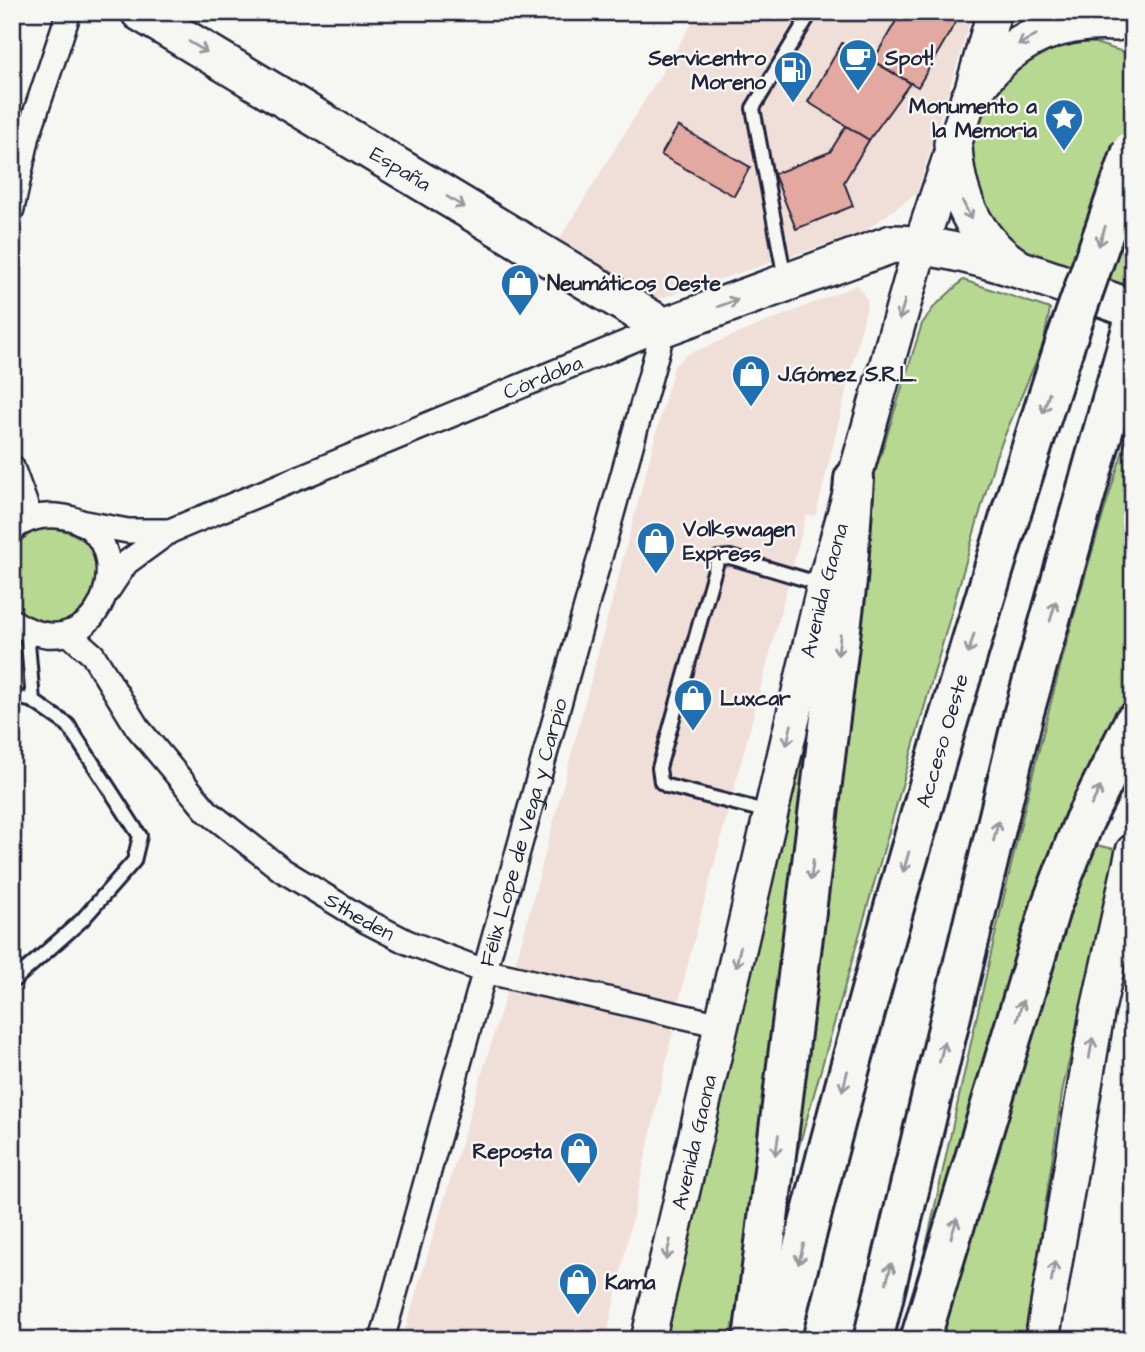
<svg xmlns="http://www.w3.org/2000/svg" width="1145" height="1352" font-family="'Architects Daughter',sans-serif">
	<rect width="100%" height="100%" fill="#f6f6f2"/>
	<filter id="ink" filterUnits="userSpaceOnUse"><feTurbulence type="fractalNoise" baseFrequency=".0143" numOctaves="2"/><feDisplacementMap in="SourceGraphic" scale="14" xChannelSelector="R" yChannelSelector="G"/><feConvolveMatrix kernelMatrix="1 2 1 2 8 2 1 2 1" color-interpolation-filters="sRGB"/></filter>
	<g filter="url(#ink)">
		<g fill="#f0dfd9">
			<path d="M699 12H966L972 16 917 193 862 233 649 302 556 245Z"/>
			<path d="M857 285 868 301 816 515 806 516 685 975 606 1340H402L523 937 674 366 686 355Z"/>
		</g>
		<g fill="#b7d891" stroke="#6c7d66" stroke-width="2">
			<path d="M1063 43H1095L1133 55V297L1016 257 978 215 966 134 1018 58Z"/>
			<path d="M963 280 1050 309 1043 345 996 456 794 1164 859 542 876 470 922 324 934 307Z"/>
			<path d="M1133 420V693L1076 802 918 1282C983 994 1040 701 1133 420Z"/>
			<path d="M49 528C155 541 64 677 12 603V547L34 531Z"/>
			<path d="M817 672 749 1254 730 1340H665Z"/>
			<path d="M1092 844 1119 850 1063 1087 1025 1340H936L1068 893Z"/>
		</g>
		<g fill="#e3a8a0" stroke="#22223b" stroke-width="2">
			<path d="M901 12 961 13 918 87 873 61Z"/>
			<path d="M842 43 910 83 869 140 808 102Z"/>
			<path d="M678 126 750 167 734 196 661 155Z"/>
			<path d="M846 126 869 140 844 182 853 206 796 229 774 174 830 152Z"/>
		</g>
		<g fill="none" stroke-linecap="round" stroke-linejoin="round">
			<g stroke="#22223b" stroke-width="18">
				<g id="lane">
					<path d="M785 279 753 108 811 12"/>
					<path d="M27 631 33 701"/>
					<path d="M12 696 33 701 68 725 140 836 134 861 82 920 12 982"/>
					<path d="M769 812 667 786 661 782 659 768 718 558 730 557 824 585"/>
				</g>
			</g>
			<g stroke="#22223b" stroke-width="28">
				<g id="street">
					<path d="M12 209 28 135 69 12"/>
					<path d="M12 467 31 519"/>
					<path d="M80 522 128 531H170"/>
					<path d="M12 530C25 518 41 515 57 516 149 522 107 683 12 621"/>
					<path id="s1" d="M108 590 126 563 170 531 664 327"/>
					<path id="s2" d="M68 633 93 655 137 727 207 811 282 870 366 921 407 942 484 971 721 1025"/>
					<path id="s3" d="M382 1340 664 327"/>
				</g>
			</g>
			<g stroke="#22223b" stroke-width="38">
				<g id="secondary">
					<path id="s4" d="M648 1340 824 585 921 244 969 100 994 12"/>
					<path d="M1042 1340 1097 1014 1133 851"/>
				</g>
			</g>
			<g stroke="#22223b" stroke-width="42">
				<g id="primary">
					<path id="s5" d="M140 12 664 327 892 244C964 244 1064 285 1133 309"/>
					<path d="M969 100C1001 44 1052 18 1116 22"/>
					<path d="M953 144C955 194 974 239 1016 267"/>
				</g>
			</g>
			<g stroke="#22223b" stroke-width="44">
				<g id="highway">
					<path d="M753 1340 847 580 854 479"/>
					<path id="s6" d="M780 1340C863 1002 959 669 1067 338"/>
					<path d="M873 1340 1024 712 1133 325"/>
					<path d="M920 1340 1051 906 1084 821 1133 723"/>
				</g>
			</g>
			<use href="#lane" stroke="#f6f6f2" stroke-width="12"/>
			<use href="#street" stroke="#f6f6f2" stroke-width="23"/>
			<use href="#secondary" stroke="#f6f6f2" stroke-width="33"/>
			<use href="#primary" stroke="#f6f6f2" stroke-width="37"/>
			<use href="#highway" stroke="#f6f6f2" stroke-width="38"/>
			<g stroke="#22223b" stroke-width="44" stroke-linecap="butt">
				<path id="highway-bridge" d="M1067 338 1133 149"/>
			</g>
			<use href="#highway-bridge" stroke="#f6f6f2" stroke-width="38"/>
		</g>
		<defs><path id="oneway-shaft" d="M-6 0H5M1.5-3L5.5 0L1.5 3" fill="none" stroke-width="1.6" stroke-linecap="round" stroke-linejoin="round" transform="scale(1.75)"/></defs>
		<g stroke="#9797a0">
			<use href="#oneway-shaft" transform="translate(1027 40) rotate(150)"/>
			<use href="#oneway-shaft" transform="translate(198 47) rotate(31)"/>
			<use href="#oneway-shaft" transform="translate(456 202) rotate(31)"/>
			<use href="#oneway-shaft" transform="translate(967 210) rotate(64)"/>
			<use href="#oneway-shaft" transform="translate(1102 236) rotate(109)"/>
			<use href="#oneway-shaft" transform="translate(728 303) rotate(-20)"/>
			<use href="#oneway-shaft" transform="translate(902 310) rotate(106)"/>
			<use href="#oneway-shaft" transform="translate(1046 403) rotate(108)"/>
			<use href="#oneway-shaft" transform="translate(1053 611) rotate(-74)"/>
			<use href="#oneway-shaft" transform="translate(971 644) rotate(107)"/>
			<use href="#oneway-shaft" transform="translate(839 645) rotate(97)"/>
			<use href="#oneway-shaft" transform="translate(789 735) rotate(103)"/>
			<use href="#oneway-shaft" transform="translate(1096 796) rotate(-63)"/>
			<use href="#oneway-shaft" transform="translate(996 831) rotate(-76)"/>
			<use href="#oneway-shaft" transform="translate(906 862) rotate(106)"/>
			<use href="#oneway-shaft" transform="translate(812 870) rotate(97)"/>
			<use href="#oneway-shaft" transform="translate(738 957) rotate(103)"/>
			<use href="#oneway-shaft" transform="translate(1020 1010) rotate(-73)"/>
			<use href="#oneway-shaft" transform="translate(1091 1048) rotate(-80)"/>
			<use href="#oneway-shaft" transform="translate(942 1052) rotate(-76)"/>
			<use href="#oneway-shaft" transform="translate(845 1081) rotate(104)"/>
			<use href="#oneway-shaft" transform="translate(777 1145) rotate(98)"/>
			<use href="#oneway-shaft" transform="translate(954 1228) rotate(-73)"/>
			<use href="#oneway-shaft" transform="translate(668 1250) rotate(103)"/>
			<use href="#oneway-shaft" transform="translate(801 1254) rotate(104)"/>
			<use href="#oneway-shaft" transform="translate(1053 1272) rotate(-80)"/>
			<use href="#oneway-shaft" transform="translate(889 1273) rotate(-76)"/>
		</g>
	</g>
	<defs>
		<g id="cafe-pin" transform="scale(2.0125)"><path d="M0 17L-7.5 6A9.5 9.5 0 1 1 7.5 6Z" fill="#1f6fb2" stroke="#f6f6f2"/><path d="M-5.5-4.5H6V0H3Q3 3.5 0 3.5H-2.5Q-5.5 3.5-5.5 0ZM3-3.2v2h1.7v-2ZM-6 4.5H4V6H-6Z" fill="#fff"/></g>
		<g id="fuel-pin" transform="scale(2.0125)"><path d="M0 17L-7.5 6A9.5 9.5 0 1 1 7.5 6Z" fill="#1f6fb2" stroke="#f6f6f2"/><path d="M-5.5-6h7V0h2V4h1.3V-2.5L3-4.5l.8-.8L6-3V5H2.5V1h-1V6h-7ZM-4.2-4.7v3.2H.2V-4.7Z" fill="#fff"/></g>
		<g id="sight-pin" transform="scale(2.0125)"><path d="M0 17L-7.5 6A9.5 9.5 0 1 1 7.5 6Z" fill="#1f6fb2" stroke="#f6f6f2"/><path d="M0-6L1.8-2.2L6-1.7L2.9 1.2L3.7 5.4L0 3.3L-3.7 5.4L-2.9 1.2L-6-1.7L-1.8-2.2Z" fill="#fff"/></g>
		<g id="shop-pin" transform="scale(2.0125)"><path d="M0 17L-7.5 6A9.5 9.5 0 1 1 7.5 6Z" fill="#1f6fb2" stroke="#f6f6f2"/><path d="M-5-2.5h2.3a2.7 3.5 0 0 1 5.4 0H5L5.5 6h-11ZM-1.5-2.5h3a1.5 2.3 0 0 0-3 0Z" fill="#fff"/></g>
	</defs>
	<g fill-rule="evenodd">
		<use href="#cafe-pin" x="858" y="58"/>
		<use href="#fuel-pin" x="793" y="70"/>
		<use href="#sight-pin" x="1064" y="118"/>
		<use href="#shop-pin" x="520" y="283"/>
		<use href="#shop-pin" x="751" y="374"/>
		<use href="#shop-pin" x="656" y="541"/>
		<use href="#shop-pin" x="693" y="698"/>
		<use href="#shop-pin" x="579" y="1151"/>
		<use href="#shop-pin" x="578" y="1282"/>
	</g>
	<g text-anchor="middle" stroke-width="5" stroke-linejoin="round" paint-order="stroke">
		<g font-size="21" font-weight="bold" fill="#22223b" stroke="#f6f6f2" text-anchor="start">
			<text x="766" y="65" text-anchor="end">Servicentro<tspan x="766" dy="24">Moreno</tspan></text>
			<text x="885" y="65">Spot!</text>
			<text x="1037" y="113" text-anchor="end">Monumento a<tspan x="1037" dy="24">la Memoria</tspan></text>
			<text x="547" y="290">Neumáticos Oeste</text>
			<text x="778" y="381">J.Gómez S.R.L.</text>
			<text x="683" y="536">Volkswagen<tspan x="683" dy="24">Express</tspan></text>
			<text x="720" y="705">Luxcar</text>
			<text x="552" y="1158" text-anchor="end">Reposta</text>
			<text x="605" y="1289">Kama</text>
		</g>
		<g font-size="21" fill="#22223b" stroke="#f6f6f2">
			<text dy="7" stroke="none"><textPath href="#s5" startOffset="304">España</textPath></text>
			<text dy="7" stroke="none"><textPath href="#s1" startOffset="490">Córdoba</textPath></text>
			<text dy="7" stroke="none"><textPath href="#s4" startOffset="770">Avenida Gaona</textPath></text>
			<text dy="7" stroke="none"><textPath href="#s6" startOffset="621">Acceso Oeste</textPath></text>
			<text dy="7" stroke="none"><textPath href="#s3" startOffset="527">Félix Lope de Vega y Carpio</textPath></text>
			<text dy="7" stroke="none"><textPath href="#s2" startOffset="413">Stheden</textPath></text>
			<text dy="7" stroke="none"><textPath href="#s4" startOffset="203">Avenida Gaona</textPath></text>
		</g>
	</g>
	<rect width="1145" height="1352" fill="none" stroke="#f6f6f2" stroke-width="42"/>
	<rect x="21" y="21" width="1103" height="1310" fill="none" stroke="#22223b" stroke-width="2.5" filter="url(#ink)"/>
</svg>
